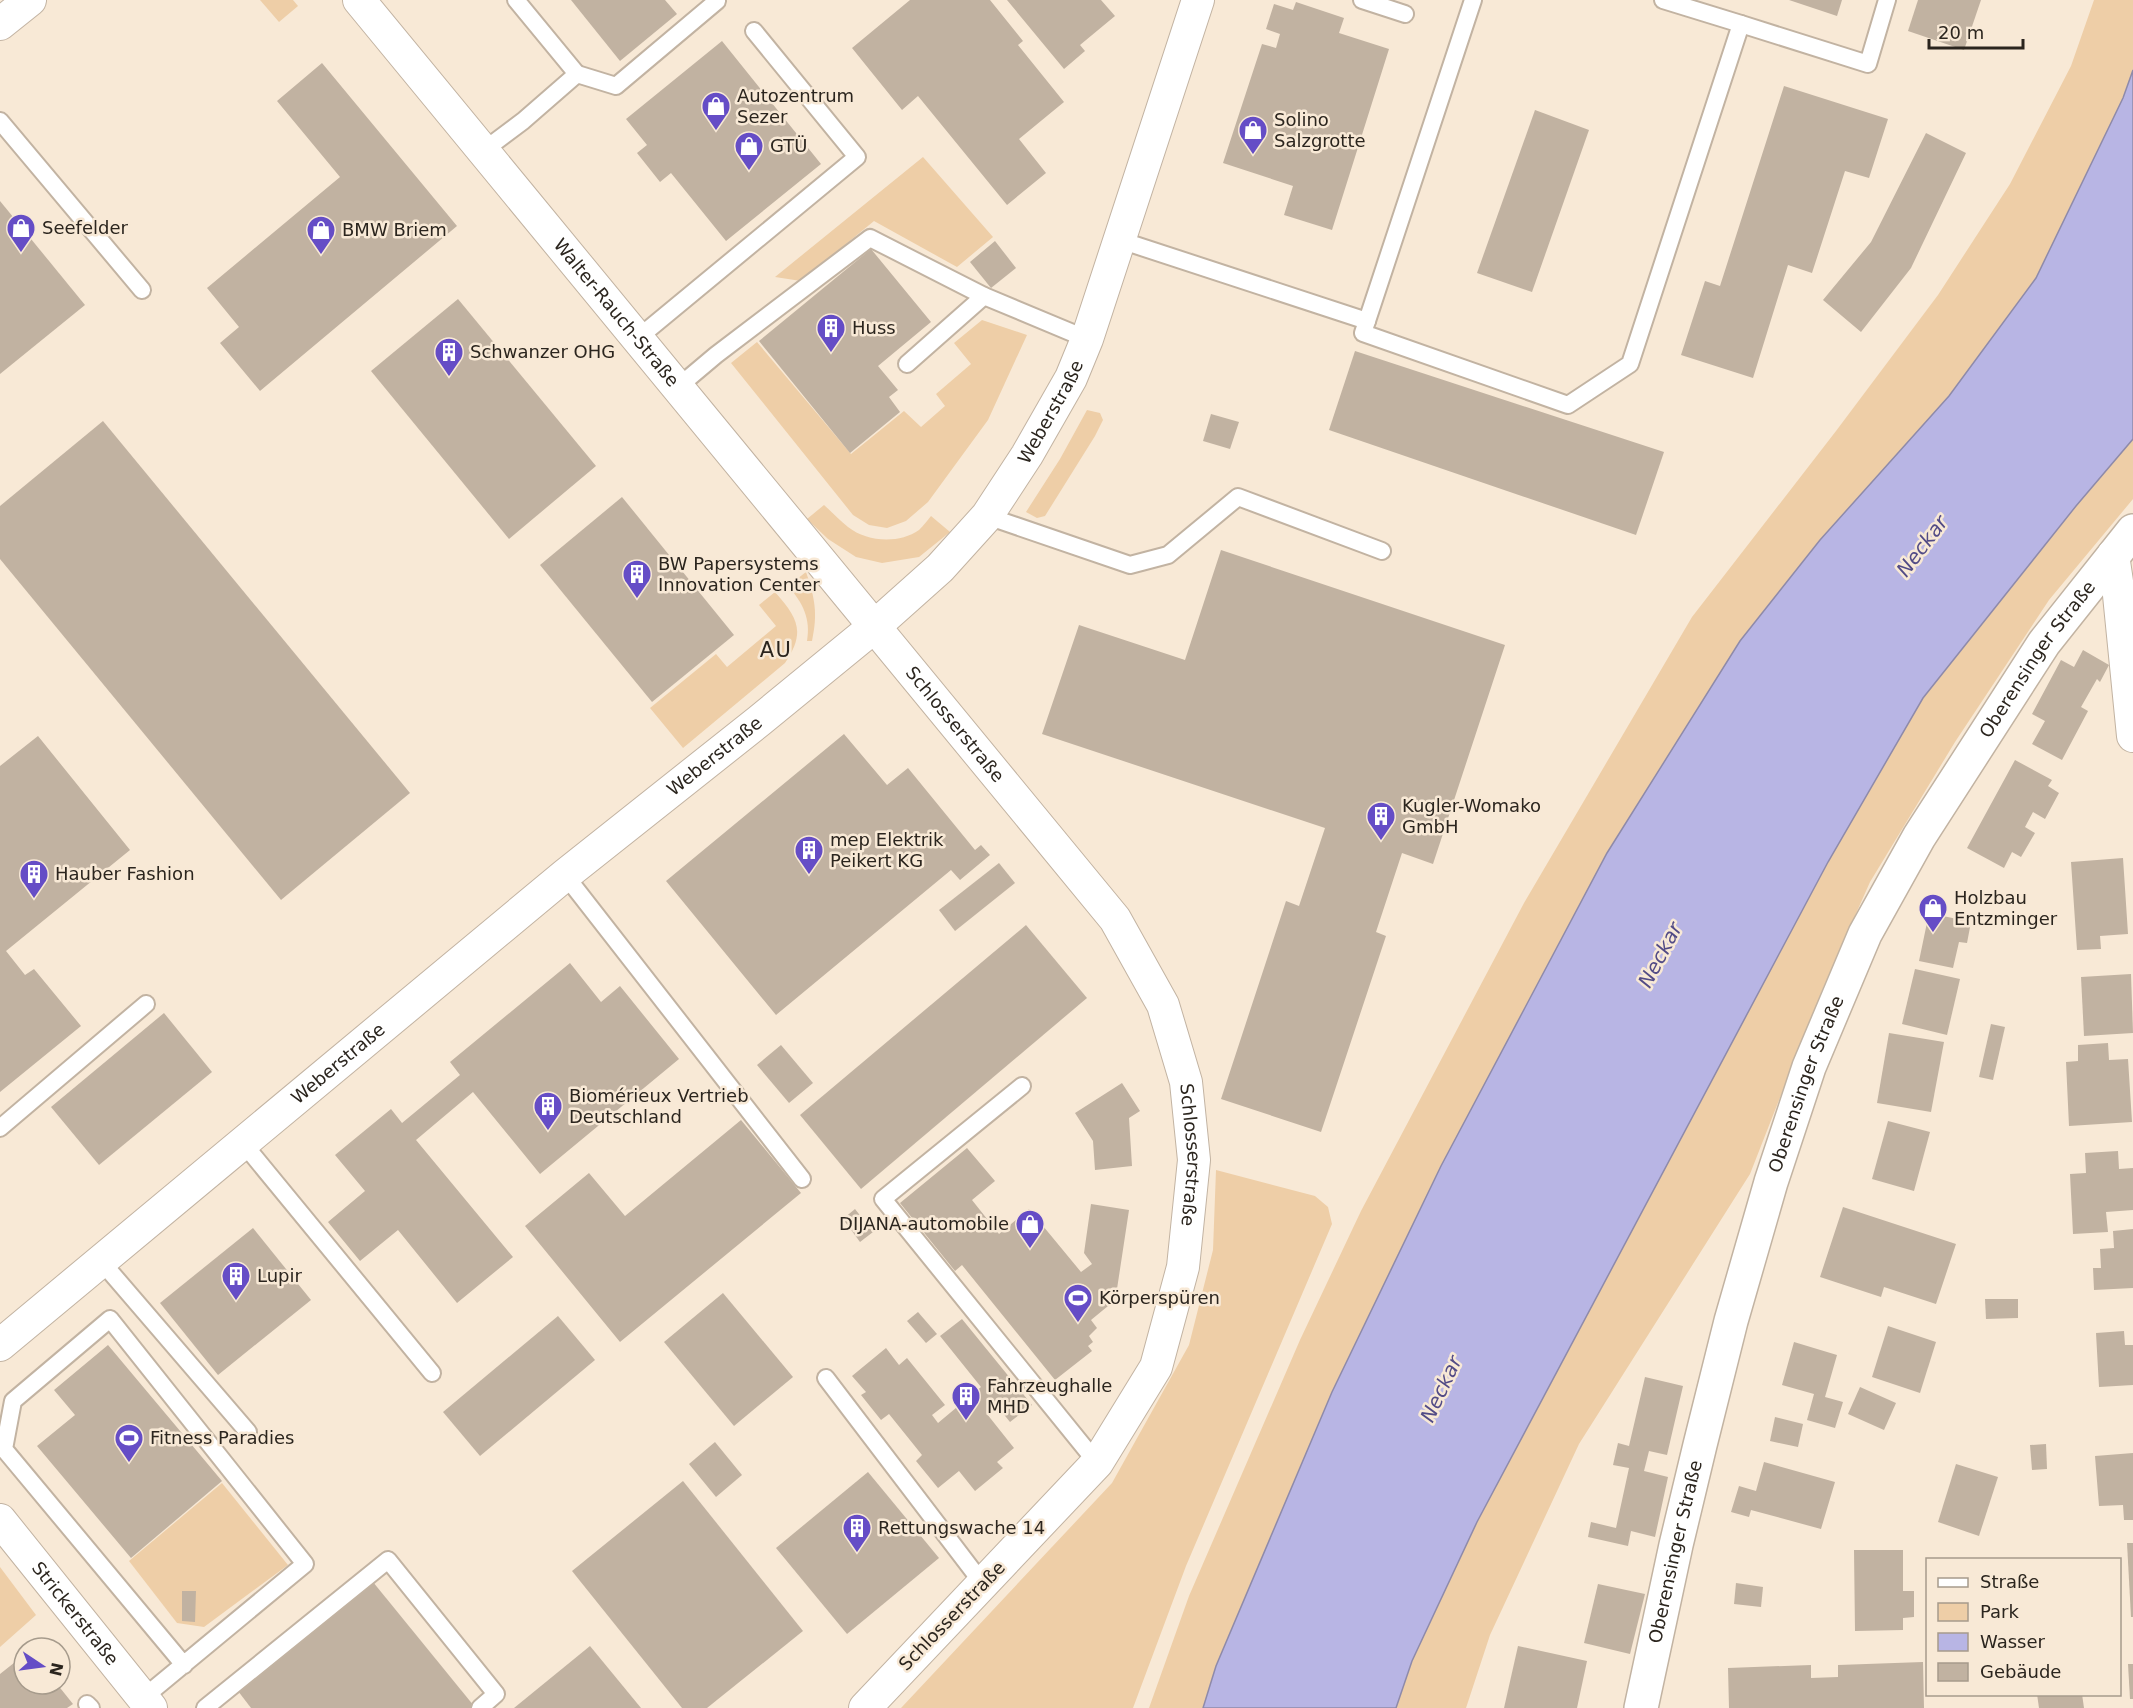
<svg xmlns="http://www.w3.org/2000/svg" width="2133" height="1708" font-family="'DejaVu Sans',sans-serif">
	<rect width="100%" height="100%" fill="#f8e9d6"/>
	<g fill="#eecea7">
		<path d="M260 0H293L298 6 279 22Z"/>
		<path d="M2094 0H2133V70L2123 98 2036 278 1949 396 1820 540 1740 641 1607 853 1441 1166 1332 1392 1216 1666 1203 1708H1149L1189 1596 1300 1340 1361 1211 1524 903 1692 617 1836 431 1938 295 2010 184 2071 66Z"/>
		<path d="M923 157 993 237 957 267 874 221 801 281 775 277Z"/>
		<path d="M982 320 1027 335 988 420 928 502 906 521 887 528 869 525 853 515 731 363 757 342 851 454 904 411 921 427 945 406 936 394 971 364 954 343Z"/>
		<path d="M1087 410 1100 413 1103 420 1095 436 1045 516 1037 518 1026 512 1060 459Z"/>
		<path d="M2133 439V499L2049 600 1955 742 1870 882 1823 988 1750 1174 1579 1444 1490 1635 1466 1708H1396L1412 1661 1477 1522 1828 862 1923 698 2076 506Z"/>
		<path d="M824 505C832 512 839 520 848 527 867 542 899 544 919 530 923 526 928 520 931 516L950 532 919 557 882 563 856 557 828 539 807 519Z"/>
		<path d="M806 572C815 598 818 614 812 641H807C811 619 803 603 788 586Z"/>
		<path d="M775 592C798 618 806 632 785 663L683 748 650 708 716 654 727 667 776 626 759 605Z"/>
		<path d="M1216 1170 1315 1196 1328 1207 1332 1224 1186 1566 1133 1708H901L1112 1483 1189 1345 1213 1250Z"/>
		<path d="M222 1483 288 1565 204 1627 177 1623 129 1561Z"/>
		<path d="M0 1567 36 1615 0 1647Z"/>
	</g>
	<path fill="#b8b5e4" stroke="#8e8aa9" stroke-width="1.5" d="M2133 70V439L2076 506 1923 698 1828 862 1477 1522 1412 1661 1396 1708H1203L1216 1666 1332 1392 1441 1166 1607 853 1740 641 1820 540 1949 396 2036 278 2123 98Z"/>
	<g fill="#c1b2a1">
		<path d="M571 0H665L677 14 620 61Z"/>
		<path d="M910 0H990L1023 41 1018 45 1064 102 1019 139 1046 173 1007 205 918 96 902 110 852 48Z"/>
		<path d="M1007 0H1101L1115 16 1080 45 1085 51 1064 69Z"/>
		<path d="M1789 0H1842L1837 16Z"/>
		<path d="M1918 0H1981L1964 50 1908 31Z"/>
		<path d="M1296 2 1344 18 1339 33 1389 49 1332 230 1284 215 1293 186 1223 163 1262 44 1276 48 1280 34 1266 29 1274 4 1293 10Z"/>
		<path d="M722 41 821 164 726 241 671 173 660 182 637 153 647 145 626 119Z"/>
		<path d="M322 63 457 226 260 391 220 343 239 327 207 288 340 177 277 101Z"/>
		<path d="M1784 86 1888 119 1869 178 1845 171 1812 273 1788 265 1753 378 1681 355 1705 281 1720 286Z"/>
		<path d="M1535 110 1589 130 1532 292 1477 273Z"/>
		<path d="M1926 133 1966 153 1911 268 1861 332 1823 300 1871 242Z"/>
		<path d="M0 201 85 305 0 374Z"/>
		<path d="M995 241 1016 268 991 288 970 262Z"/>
		<path d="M871 249 931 322 878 366 898 390 889 397 900 412 850 453 759 341Z"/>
		<path d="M458 299 596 466 509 539 371 371Z"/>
		<path d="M1355 351 1664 452 1636 535 1329 430Z"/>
		<path d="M1211 414 1239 422 1230 449 1203 441Z"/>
		<path d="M103 421 410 793 281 900 0 559V506Z"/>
		<path d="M622 497 734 635 652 702 540 565Z"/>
		<path d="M1221 550 1505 645 1433 864 1402 853 1376 932 1386 936 1321 1132 1221 1099 1286 901 1299 906 1325 828 1042 734 1079 625 1185 660Z"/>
		<path d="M2083 650 2109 665 2100 682 2097 679 2081 707 2088 711 2062 760 2032 744 2045 721 2032 714 2061 660 2074 667Z"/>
		<path d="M844 734 887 785 908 768 975 850 981 845 990 855 960 880 951 870 776 1015 666 881Z"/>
		<path d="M38 736 130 850 6 951 25 975 34 969 81 1026 0 1092V766Z"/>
		<path d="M2015 760 2052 780 2048 786 2059 793 2045 819 2033 812 2025 827 2035 833 2021 857 2012 852 2004 868 1967 848Z"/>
		<path d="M2123 858 2128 934 2100 936 2101 949 2077 950 2071 862Z"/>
		<path d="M999 863 1015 883 955 931 939 910Z"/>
		<path d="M1929 913 1971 922 1967 943 1959 942 1953 968 1919 961Z"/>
		<path d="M1026 925 1087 998 861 1189 800 1115Z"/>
		<path d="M570 963 601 1002 620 986 679 1059 540 1174 473 1092 416 1140 513 1257 457 1303 398 1230 360 1261 328 1222 365 1191 335 1155 391 1109 402 1123 460 1075 450 1062Z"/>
		<path d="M1915 969 1960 979 1947 1035 1902 1024Z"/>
		<path d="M2131 974 2133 1033 2084 1036 2081 977Z"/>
		<path d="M164 1013 212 1072 99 1165 51 1107Z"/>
		<path d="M1991 1024 2005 1027 1993 1080 1979 1077Z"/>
		<path d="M1889 1033 1944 1042 1931 1112 1877 1103Z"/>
		<path d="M2108 1043 2109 1060 2128 1059 2132 1122 2069 1126 2066 1062 2078 1061V1045Z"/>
		<path d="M781 1045 813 1083 789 1103 757 1065Z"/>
		<path d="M1122 1083 1140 1111 1129 1118 1132 1166 1095 1170 1093 1141 1075 1113Z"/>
		<path d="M741 1120 801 1193 620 1342 525 1226 589 1173 625 1216Z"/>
		<path d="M1888 1121 1930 1132 1914 1191 1872 1179Z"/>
		<path d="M967 1148 995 1181 972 1200 999 1234 1029 1209 1081 1272 1092 1264 1084 1253 1091 1204 1129 1210 1117 1289 1103 1300 1108 1306 1091 1320 1097 1328 1089 1336 1093 1342 1088 1346 1092 1351 1055 1380 962 1265 955 1271 900 1203Z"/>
		<path d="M2118 1151 2119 1169 2133 1168V1210L2106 1212 2108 1232 2073 1234 2070 1174 2086 1173 2085 1153Z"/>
		<path d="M1843 1207 1956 1244 1936 1304 1884 1287 1881 1297 1820 1277Z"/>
		<path d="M855 1209 873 1232 860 1242 843 1219Z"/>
		<path d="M253 1228 311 1300 218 1375 160 1303Z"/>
		<path d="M2133 1229V1288L2094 1290 2093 1268H2101L2100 1249 2114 1248 2113 1231Z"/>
		<path d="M723 1293 793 1377 734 1426 664 1342Z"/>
		<path d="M1985 1299H2018V1318L1986 1319Z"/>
		<path d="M918 1312 937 1334 926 1343 907 1321Z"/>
		<path d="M558 1316 595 1360 480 1456 443 1412Z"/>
		<path d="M962 1319 1032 1405 1010 1422 997 1406 987 1414 1014 1448 997 1462 1003 1468 975 1491 959 1471 938 1488 916 1461 922 1455 889 1414 881 1420 861 1395 866 1392 852 1376 886 1348 899 1365 907 1358 945 1405 932 1415 938 1423 981 1387 940 1336Z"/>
		<path d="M1888 1326 1936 1342 1920 1393 1872 1377Z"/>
		<path d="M2124 1331 2125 1345H2133V1385L2099 1387 2096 1333Z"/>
		<path d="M1794 1342 1837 1355 1825 1397 1843 1402 1835 1428 1807 1420 1814 1394 1782 1385Z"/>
		<path d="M108 1345 222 1481 131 1558 37 1446 75 1415 54 1390Z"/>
		<path d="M1645 1377 1683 1386 1667 1455 1649 1451 1644 1471 1668 1477 1655 1537 1631 1531 1628 1546 1588 1537 1591 1522 1616 1528 1629 1468 1613 1465 1618 1443 1629 1446Z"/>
		<path d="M1860 1387 1896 1403 1884 1430 1848 1414Z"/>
		<path d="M1775 1417 1803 1424 1798 1447 1770 1441Z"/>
		<path d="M715 1442 742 1475 716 1497 689 1464Z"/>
		<path d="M2046 1444 2047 1469 2032 1470 2030 1445Z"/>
		<path d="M2133 1453V1520H2124L2123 1505 2099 1506 2095 1456Z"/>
		<path d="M1764 1462 1835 1482 1821 1529 1751 1510 1749 1517 1731 1512 1739 1486 1756 1491Z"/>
		<path d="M1956 1464 1998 1477 1979 1536 1938 1522Z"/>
		<path d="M868 1472 939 1558 847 1634 776 1548Z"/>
		<path d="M683 1481 803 1631 707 1708H682L572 1571Z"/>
		<path d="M2127 1543H2133V1617H2131Z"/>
		<path d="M1854 1550H1903V1591H1914V1617L1903 1618V1630L1855 1631Z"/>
		<path d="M373 1582 474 1706 472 1708H251L238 1691Z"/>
		<path d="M1736 1583 1763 1587 1761 1607 1734 1604Z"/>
		<path d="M1598 1584 1645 1594 1630 1654 1584 1643Z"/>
		<path d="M182 1591H196L195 1622 182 1621Z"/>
		<path d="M590 1646 641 1708H514Z"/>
		<path d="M1518 1646 1587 1661 1577 1708H1504Z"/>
		<path d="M24 1655V1684H57L73 1704 67 1708H0V1674Z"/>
		<path d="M1923 1662 1924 1708H1729L1728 1668 1811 1665V1678L1838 1677V1665Z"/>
		<path d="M2128 1664H2133V1699H2130Z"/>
		<path d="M2037 1694H2082L2084 1708H2039Z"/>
	</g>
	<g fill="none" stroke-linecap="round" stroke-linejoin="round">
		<g stroke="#c2b3a2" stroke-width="20">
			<g id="service">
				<path d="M516 0 577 74"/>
				<path d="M1362 0 1405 14"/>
				<path d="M1473 0 1363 333 1568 405 1630 364 1741 24 1663 0"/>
				<path d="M1741 24 1868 64 1887 0"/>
				<path d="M0 121 142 290"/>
				<path d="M483 151 523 121 577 74 616 86 717 1"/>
				<path d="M1120 240 1367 321"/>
				<path d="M638 338 857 157 754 31"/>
				<path d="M907 364 984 296"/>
				<path d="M678 387 716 355 870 238 984 296 1087 339"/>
				<path d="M987 516 1130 565 1168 555 1238 497 1382 551"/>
				<path d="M565 875 802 1179"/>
				<path d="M1022 1086 883 1199 1097 1463"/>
				<path d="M0 1128 146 1004"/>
				<path d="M243 1143 432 1373"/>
				<path d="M101 1261 248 1432"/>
				<path d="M826 1378 983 1584"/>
				<path d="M143 1698 305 1564 110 1319 13 1401 4 1449 184 1665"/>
				<path d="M87 1704 91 1708"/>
				<path d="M205 1708 388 1560 496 1694 480 1708"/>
			</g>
		</g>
		<g stroke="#c2b3a2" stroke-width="34">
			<g id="minor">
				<path id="s1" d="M359 0 1115 919 1163 1005 1186 1082 1194 1160 1183 1267 1156 1367 1097 1463 865 1708"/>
				<path d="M0 24 30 0"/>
				<path d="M2113 555 2119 595 2133 736"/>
				<path id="s2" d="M0 1345 565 875 759 721 875 626 940 568 987 516 1027 455 1071 378 1087 339 1198 0"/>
				<path id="s3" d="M0 1520 151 1708"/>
			</g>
		</g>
		<g stroke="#c2b3a2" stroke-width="36">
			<g id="tertiary">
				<path id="s4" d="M1641 1708 1676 1545 1700 1445 1731 1321 1771 1182 1809 1067 1865 934 1919 837 2044 643 2133 531"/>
			</g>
		</g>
		<use href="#service" stroke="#fff" stroke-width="16"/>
		<use href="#minor" stroke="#fff" stroke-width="32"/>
		<use href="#tertiary" stroke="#fff" stroke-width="33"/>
	</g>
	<defs>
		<g id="shop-pin" transform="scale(1.5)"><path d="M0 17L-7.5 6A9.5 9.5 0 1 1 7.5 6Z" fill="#654dc6" stroke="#f8e9d6"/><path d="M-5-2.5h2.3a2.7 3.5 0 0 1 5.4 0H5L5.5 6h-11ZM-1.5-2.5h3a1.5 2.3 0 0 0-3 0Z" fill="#fff"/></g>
		<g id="building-pin" transform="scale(1.5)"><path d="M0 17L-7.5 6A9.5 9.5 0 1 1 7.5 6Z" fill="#654dc6" stroke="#f8e9d6"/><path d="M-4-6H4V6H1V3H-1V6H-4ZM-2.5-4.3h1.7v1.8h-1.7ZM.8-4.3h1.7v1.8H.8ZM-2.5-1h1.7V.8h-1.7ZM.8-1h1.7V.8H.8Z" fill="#fff"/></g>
		<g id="stadium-pin" transform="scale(1.5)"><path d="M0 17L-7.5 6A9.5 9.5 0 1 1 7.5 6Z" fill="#654dc6" stroke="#f8e9d6"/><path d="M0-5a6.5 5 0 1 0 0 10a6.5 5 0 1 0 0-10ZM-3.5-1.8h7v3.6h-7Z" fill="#fff"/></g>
	</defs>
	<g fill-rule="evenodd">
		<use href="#shop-pin" x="716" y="106"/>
		<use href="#shop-pin" x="1253" y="130"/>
		<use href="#shop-pin" x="749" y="146"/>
		<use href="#shop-pin" x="21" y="228"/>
		<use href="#shop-pin" x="321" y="230"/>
		<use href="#building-pin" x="831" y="328"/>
		<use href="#building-pin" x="449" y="352"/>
		<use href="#building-pin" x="637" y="574"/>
		<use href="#building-pin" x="1381" y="816"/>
		<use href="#building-pin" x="809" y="850"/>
		<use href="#building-pin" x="34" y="874"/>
		<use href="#shop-pin" x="1933" y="908"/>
		<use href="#building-pin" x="548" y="1106"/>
		<use href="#shop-pin" x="1030" y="1224"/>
		<use href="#building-pin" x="236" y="1276"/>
		<use href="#stadium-pin" x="1078" y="1298"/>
		<use href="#building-pin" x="966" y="1396"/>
		<use href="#stadium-pin" x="129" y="1438"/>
		<use href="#building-pin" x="857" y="1528"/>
	</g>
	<g text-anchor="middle" stroke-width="5" stroke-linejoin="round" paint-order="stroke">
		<g font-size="18" fill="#2b251e" stroke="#f8e9d6" text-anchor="start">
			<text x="737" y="102">Autozentrum<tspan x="737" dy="21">Sezer</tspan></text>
			<text x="1274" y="126">Solino<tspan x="1274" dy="21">Salzgrotte</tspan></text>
			<text x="770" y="152">GTÜ</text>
			<text x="42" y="234">Seefelder</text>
			<text x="342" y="236">BMW Briem</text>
			<text x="852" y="334">Huss</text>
			<text x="470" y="358">Schwanzer OHG</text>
			<text x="658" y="570">BW Papersystems<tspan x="658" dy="21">Innovation Center</tspan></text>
			<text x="1402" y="812">Kugler-Womako<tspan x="1402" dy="21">GmbH</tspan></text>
			<text x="830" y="846">mep Elektrik<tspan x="830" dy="21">Peikert KG</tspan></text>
			<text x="55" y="880">Hauber Fashion</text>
			<text x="1954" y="904">Holzbau<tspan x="1954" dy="21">Entzminger</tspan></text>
			<text x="569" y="1102">Biomérieux Vertrieb<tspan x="569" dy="21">Deutschland</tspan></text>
			<text x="1009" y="1230" text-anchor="end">DIJANA-automobile</text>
			<text x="257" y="1282">Lupir</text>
			<text x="1099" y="1304">Körperspüren</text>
			<text x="987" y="1392">Fahrzeughalle<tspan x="987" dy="21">MHD</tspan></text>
			<text x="150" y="1444">Fitness Paradies</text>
			<text x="878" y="1534">Rettungswache 14</text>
		</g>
		<g font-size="18" fill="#2b251e" stroke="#f8e9d6">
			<text dy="6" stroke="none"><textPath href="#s1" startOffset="405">Walter-Rauch-Straße</textPath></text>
			<text dy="6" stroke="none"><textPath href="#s2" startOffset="1412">Weberstraße</textPath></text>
			<text dy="6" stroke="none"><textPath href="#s4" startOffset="1132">Oberensinger Straße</textPath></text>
			<text dy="6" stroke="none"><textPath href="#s1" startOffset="938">Schlosserstraße</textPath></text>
			<text dy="6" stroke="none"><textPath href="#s2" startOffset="926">Weberstraße</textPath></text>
			<text dy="6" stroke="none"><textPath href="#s2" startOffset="440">Weberstraße</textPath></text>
			<text dy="6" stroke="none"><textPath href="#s4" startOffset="646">Oberensinger Straße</textPath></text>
			<text dy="6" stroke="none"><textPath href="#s1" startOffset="1442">Schlosserstraße</textPath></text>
			<text dy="6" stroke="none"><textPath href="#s4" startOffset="160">Oberensinger Straße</textPath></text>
			<text dy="6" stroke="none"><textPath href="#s3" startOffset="120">Strickerstraße</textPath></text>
			<text transform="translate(952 1616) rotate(-46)" y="6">Schlosserstraße</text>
		</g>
		<g font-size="20" font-style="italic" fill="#524b86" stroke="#f8e9d6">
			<text transform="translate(1922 546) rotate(-53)" y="7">Neckar</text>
			<text transform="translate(1660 955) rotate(-62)" y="7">Neckar</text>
			<text transform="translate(1441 1389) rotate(-65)" y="7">Neckar</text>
		</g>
		<g font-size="21" letter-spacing="1.5" fill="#2b251e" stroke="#f8e9d6">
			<text x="776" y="657">AU</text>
		</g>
	</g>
	<rect x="1926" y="1558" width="195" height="138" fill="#f8e9d6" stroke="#a69b8c" stroke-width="1.5"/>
	<rect x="1938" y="1578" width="30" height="9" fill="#ffffff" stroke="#a69b8c" stroke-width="1.5"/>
	<text x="1980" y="1588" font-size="18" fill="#2b251e">Straße</text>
	<rect x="1938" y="1603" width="30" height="18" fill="#eecea7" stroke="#a69b8c" stroke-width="1.5"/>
	<text x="1980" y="1618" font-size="18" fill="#2b251e">Park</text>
	<rect x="1938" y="1633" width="30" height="18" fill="#b8b5e4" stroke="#a69b8c" stroke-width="1.5"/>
	<text x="1980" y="1648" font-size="18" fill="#2b251e">Wasser</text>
	<rect x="1938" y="1663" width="30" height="18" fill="#c1b2a1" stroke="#a69b8c" stroke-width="1.5"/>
	<text x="1980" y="1678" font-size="18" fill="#2b251e">Gebäude</text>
	<g transform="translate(42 1666) rotate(103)"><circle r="28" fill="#f8e9d6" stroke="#a69b8c" stroke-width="1.5"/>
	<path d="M0-4.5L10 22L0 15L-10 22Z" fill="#654dc6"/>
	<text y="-9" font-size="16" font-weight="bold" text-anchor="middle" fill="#2b251e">N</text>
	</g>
	<path d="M1929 39v9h94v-9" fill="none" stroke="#2b251e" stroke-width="3"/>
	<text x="1938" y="39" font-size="18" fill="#2b251e" stroke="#f8e9d6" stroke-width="4.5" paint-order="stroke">20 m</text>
</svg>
